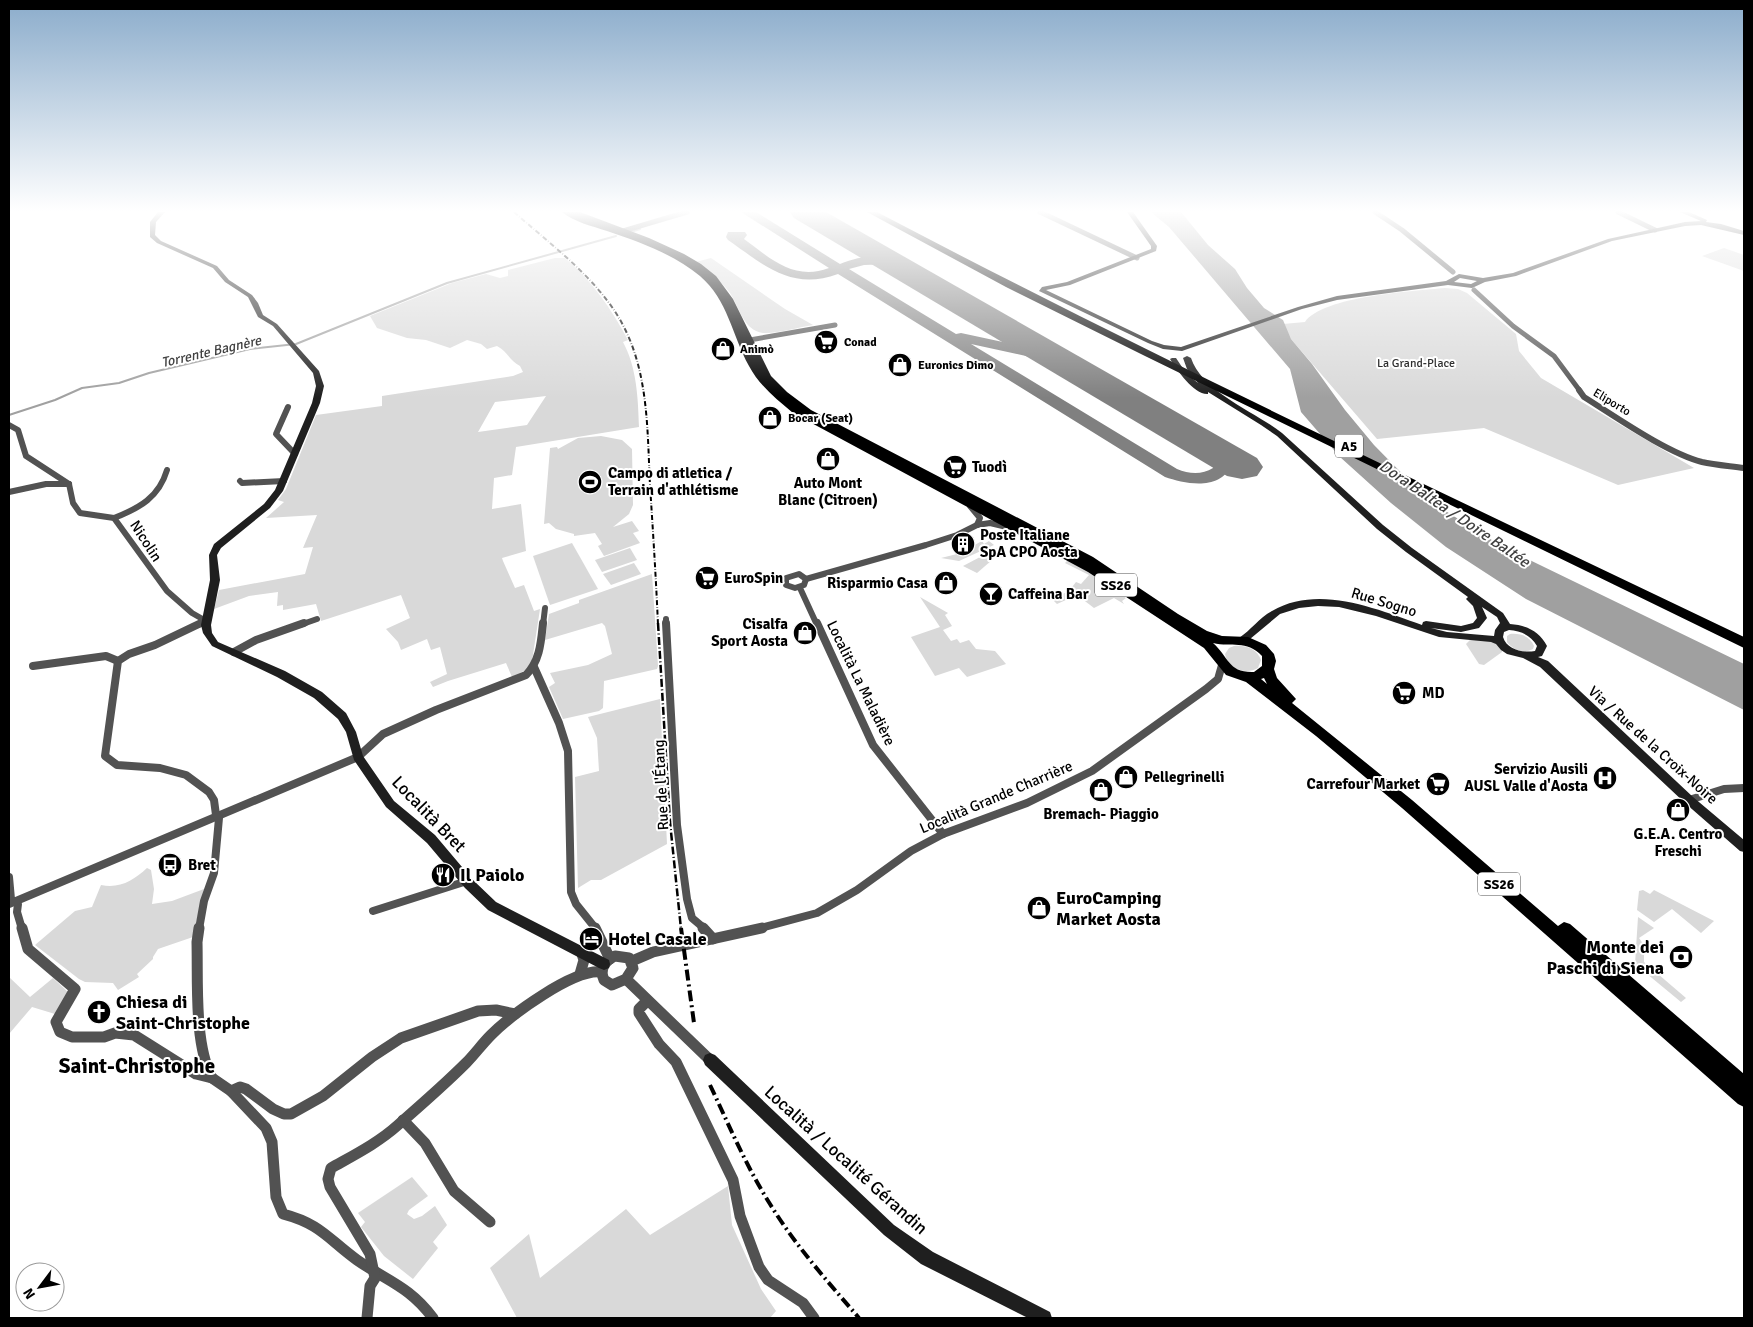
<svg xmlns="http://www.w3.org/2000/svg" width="1753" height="1327" font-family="Signika,sans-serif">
	<rect width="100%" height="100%" fill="#fff"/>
	<g fill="#d9d9d9" fill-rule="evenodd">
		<path d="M1724 248 1744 255V271L1702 256Z"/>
		<path d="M555 258H565C592 281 611 308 628 340L623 342C637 368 638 399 639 427L516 447 512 475 494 478 492 509 521 504 526 551 502 558 503 561 515 588 524 585 534 611 540 609 532 661 526 670 512 677 506 663 448 681 433 687 430 682 447 674 440 647 431 650 427 639 401 650 398 642 386 629 410 618 401 595 321 621 316 604 283 610V605L277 606 278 592 249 596 214 609 219 590 305 574 313 547 303 548 317 515 266 518 284 502 278 500 286 489 316 415 382 406V396L513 376 523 372 520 366C510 361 507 351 497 346L487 349 481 344 467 340 450 348 426 340 407 338 377 328 370 316 452 283 486 274 500 278 508 276V270ZM546 396 527 425 478 432 495 402Z"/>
		<path d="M711 258 785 309 813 325C799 327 777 334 763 333 743 330 740 308 730 293 721 281 708 271 696 262Z"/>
		<path d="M1445 288 1458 289 1467 293 1516 334 1519 351 1541 378 1694 468 1618 485 1484 428 1377 439 1291 339 1283 324 1305 322C1323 296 1414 291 1445 288Z"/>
		<path d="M601 436 622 440 632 449 633 505 629 514 613 527 632 521 639 531 633 533 640 543 604 556 598 546 602 544 595 533 574 536V534L556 529 549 523 544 524 550 448 557 447 558 449 578 438Z"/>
		<path d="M982 541 984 544 989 541 994 545 959 561 941 558 969 551V548Z"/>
		<path d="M572 543 598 589 550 605 533 556Z"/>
		<path d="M1001 546 1006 548 977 573 963 566Z"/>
		<path d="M630 548 637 560 602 572 595 560Z"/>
		<path d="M1068 560 1096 575 1126 598 1122 601 1124 604 1114 598 1094 608 1077 595 1057 604 1052 599 1069 591 1076 582 1081 584 1089 575 1065 563Z"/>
		<path d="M634 563 641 574 611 585 603 574Z"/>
		<path d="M652 574 658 666 657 669 604 681 603 708 599 711 563 719 549 687 555 683 550 673 588 665 612 654 605 626 602 623 545 640 549 614 579 603V600Z"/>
		<path d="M920 597 948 613 945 615 952 626 943 630 951 641 957 639 960 643 969 640 976 649 995 651 1006 664 967 677 959 668 935 676 911 637 940 627Z"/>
		<path d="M1510 634C1520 633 1530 636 1534 646L1533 649C1523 654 1513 650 1507 642V636Z"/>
		<path d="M1471 639 1495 642 1502 649V652L1484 665 1479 664 1466 644Z"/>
		<path d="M1234 646C1246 645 1257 649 1261 660L1258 668C1246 675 1227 669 1225 654L1229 648Z"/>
		<path d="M660 699 667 844 601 880H591L578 888 575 777 599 771 597 738 588 717Z"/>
		<path d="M147 868 151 870 154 889 152 904 172 901 204 889 193 937 158 949 153 957V959L137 974 139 977 118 990 113 983 85 982 79 979 35 945 75 911 92 907 101 885C120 889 134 880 147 868Z"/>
		<path d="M1643 890 1650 894 1654 890 1714 921 1701 933 1672 909 1654 922 1637 910 1639 891Z"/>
		<path d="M1638 917 1654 928 1639 938 1644 945V962L1686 998 1681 1002 1635 964Z"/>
		<path d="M9 977 30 997 53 978 69 993 55 1014 32 1007 9 1034Z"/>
		<path d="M412 1177 428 1196 409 1210 407 1214 414 1219 422 1216 435 1206 447 1225 433 1242 438 1248 413 1279 384 1256 361 1227 365 1222 358 1213Z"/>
		<path d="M728 1186 732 1225 761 1289 776 1311 770 1318H517L490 1268 529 1234 540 1278 626 1209 650 1235Z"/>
	</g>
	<path fill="#a0a0a0" d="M1151 212H1181L1208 245 1235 269 1247 288 1264 308 1283 320 1291 339 1312 364 1345 410 1374 445 1428 500 1503 547 1744 664V710L1526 599 1446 547 1391 503 1340 457 1301 412 1290 369 1169 227Z"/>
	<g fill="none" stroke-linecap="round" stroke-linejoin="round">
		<g stroke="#a0a0a0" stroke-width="2">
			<path d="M631 232 640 229"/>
			<path d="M9 415 55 400 82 388 119 383 149 373 250 349 296 344 447 283 616 236"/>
		</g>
		<path fill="#808080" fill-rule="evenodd" d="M741 212H756L840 264C857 257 874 254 892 258L893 261 892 264 864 265 849 269 956 334 961 333 1035 349 1070 361 1073 364 1070 367 1065 369 1026 356 971 344 1177 469C1189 474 1202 475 1213 468L1214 465 1212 459 1201 448 1203 444C1217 441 1226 453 1231 465 1221 491 1185 484 1165 477L838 274C791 291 764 265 728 240L726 237 728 232H745L747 235 744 239C771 259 794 281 829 268Z"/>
		<path fill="#808080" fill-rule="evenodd" d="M790 212H826L1257 458 1263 467 1257 476 1242 479 1227 476 794 218Z"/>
		<g stroke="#525252" stroke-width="5">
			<path d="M1040 212 1137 258"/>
			<path d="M1375 212 1402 230 1453 272"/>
			<path d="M1618 212 1655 230"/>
			<path d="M623 231 687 212"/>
			<path d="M1474 290 1513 326 1554 356 1580 391"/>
			<path d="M744 341 835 325"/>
		</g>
		<g stroke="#525252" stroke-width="6">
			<path d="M1579 390 1584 397C1616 417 1667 453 1702 462 1715 465 1730 466 1744 468"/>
			<path d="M288 407 276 434 295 454"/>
			<path d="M9 425 18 430 26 456 69 484"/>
			<path d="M240 481 242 483 284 481"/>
			<path d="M69 484 73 503 80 513 114 518 167 591 192 613 206 621"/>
			<path d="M9 492 46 484H69"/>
			<path d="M970 506 980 518 977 525"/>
			<path d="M114 518C140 508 159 497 167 470"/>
			<path d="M799 574 806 579 804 585 795 588 786 585V578Z"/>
			<path d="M806 579 926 545 957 535 977 525 990 523 1007 527"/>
			<path d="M800 588 817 625"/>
			<path d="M666 619V625"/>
			<path d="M198 625 206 621"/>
			<path d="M300 625 317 619"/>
			<path d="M543 625 545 608"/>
		</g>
		<g stroke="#525252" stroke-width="8">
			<path d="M666 623 677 825 687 899 692 918 705 929"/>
			<path d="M817 623 873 745 943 834"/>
			<path d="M234 652 256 640 304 623"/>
			<path d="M33 666 106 656 118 661"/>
			<path d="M534 667 559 723 568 751 571 892 576 904 596 929"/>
			<path d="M1689 800 1724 789 1744 788"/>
			<path d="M9 877 11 899 18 904 17 912 22 929"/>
			<path d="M9 904 358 757 383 734 436 710 526 675C540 661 541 642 543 623"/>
			<path d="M373 911 467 881"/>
			<path d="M199 929 204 901 214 873 219 818 216 815 214 800 209 792 186 775 160 768 117 765 105 756 118 661 129 654 155 645 201 623"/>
			<path d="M757 929 817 913 857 890 911 851 943 834 1027 803 1092 771 1206 689 1218 679 1222 665"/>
		</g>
		<g stroke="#525252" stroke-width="11">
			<path d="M22 928 28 949 75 989 56 1022 60 1032 72 1037H104L115 1033 134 1035 196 1074 212 1078 231 1091 266 1128 272 1142 276 1197 283 1214C321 1224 328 1239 357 1260 387 1281 409 1286 433 1318"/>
			<path d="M199 928 197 942C198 981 194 1044 212 1078"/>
			<path d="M595 928 610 959"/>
			<path d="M703 928 713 939"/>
			<path d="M615 956 629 958 633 968 626 979 612 985 604 980C599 969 604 961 615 956Z"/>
			<path d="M632 961 653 952 762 928"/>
			<path d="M580 974 584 960 581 951"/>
			<path d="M627 980 710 1060"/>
			<path d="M647 1001 639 1009V1013L659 1044 676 1062 733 1180 740 1216 759 1267 768 1280 803 1303 814 1318"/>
			<path d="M231 1091 240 1087 246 1089 273 1109 284 1114H291L323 1096 372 1057 401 1038 478 1011 496 1010 515 1014"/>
			<path d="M403 1120 425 1143 454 1191 490 1222"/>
			<path d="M367 1318 370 1286 375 1278 370 1254 330 1187 328 1179 331 1168C354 1155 378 1143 398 1125 421 1105 444 1085 466 1063 475 1054 482 1044 491 1035 511 1015 573 969 601 972"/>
		</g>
		<g fill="#1f1f1f" fill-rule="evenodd">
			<path d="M158 212H165L156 222 155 235 161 241 217 266 229 280 252 295 258 303 263 315 277 324 319 371 324 386 320 403 283 491 270 508 221 548 217 555 220 580 211 625 212 633 218 642 285 671 322 692 346 713 356 732 363 756 394 801 435 835 473 880 496 902 609 960 610 964 609 968 604 970 599 968 488 910 465 888 427 843 386 807 354 760 346 732 338 719 314 698 277 677 212 646 203 633 201 625 210 580 209 555 214 544 264 504 275 490 312 403 316 386 313 373 273 326 258 317 248 297 225 282 213 268 157 243 150 237V222Z"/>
			<path d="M1127 212H1133L1157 246 1156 251 1070 285 1046 290 1152 341 1164 345 1181 347 1298 307 1337 296 1446 281 1459 274 1483 278 1513 273 1608 239 1685 222 1701 221 1680 212H1689L1707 220 1706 222 1721 224 1744 231V235L1701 225 1685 226 1612 241 1516 276 1485 282 1472 288 1448 285 1337 300 1302 309 1182 351 1163 349 1148 343 1039 291 1042 287 1067 282 1151 249V246ZM1460 278 1477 281 1471 284 1454 282Z"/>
			<path d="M1187 356 1191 358C1202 392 1254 411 1282 433L1383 525 1412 548 1503 613 1510 624C1526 625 1539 631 1547 646L1542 656 1538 657 1548 661 1693 797 1744 840V852L1740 851 1685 803 1540 667 1523 658 1507 654 1501 650 1496 644 1491 642 1439 637 1376 616 1339 607 1318 606 1299 608 1280 614 1250 639 1242 643 1239 642 1237 640 1239 638C1251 630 1259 618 1272 611 1319 584 1376 609 1422 625L1423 622 1426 621 1461 626 1473 623 1477 618 1473 606 1466 599 1468 597 1406 552 1377 529 1277 436 1261 425 1208 392V394C1194 395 1177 370 1170 359L1172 358H1176L1186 373 1198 383 1187 369 1183 358ZM1482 607 1497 617 1500 623 1495 630 1494 636 1447 632 1431 628 1461 632 1479 628 1487 618ZM1509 630C1521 631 1531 635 1537 646L1535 651C1523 653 1507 650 1503 637L1504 632Z"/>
			<path d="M710 1053 715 1055 894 1225 933 1252 1050 1312 1052 1318H1028L921 1264 884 1235 705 1065 703 1060 705 1055Z"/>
		</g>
		<path fill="#000" fill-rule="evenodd" d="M562 212H580L649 238 684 254 701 264 716 276 733 299 771 376 787 392 811 410 1093 557 1178 614 1207 631 1222 636 1248 637 1266 645 1274 654 1276 661 1274 669 1277 678 1296 699 1292 703 1412 800 1558 926 1564 922 1570 924 1744 1074V1107L1738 1104 1402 808 1316 736 1246 682 1226 675 1204 648 1088 572 793 413C776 399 759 385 749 366 732 335 728 300 700 276 673 254 640 242 607 231 592 226 574 222 562 212ZM1213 643C1232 648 1246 639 1262 656V666L1254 672C1228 673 1229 657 1213 643ZM1264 678 1267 684 1261 679Z"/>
		<path fill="#000" fill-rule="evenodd" d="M867 212H877C1162 362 1454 498 1744 637V648L1145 356 1006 287Z"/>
		<path stroke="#000" stroke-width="2" stroke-dasharray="5 2 0.5 2" stroke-linecap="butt" d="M514 212C549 243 590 273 616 313 649 365 647 426 650 485 653 532 656 578 658 625"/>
		<path stroke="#000" stroke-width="2.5" stroke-dasharray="8 2.5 1 2.5" stroke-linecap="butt" d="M658 623 670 822 681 929"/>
		<g stroke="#000" stroke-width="4" stroke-dasharray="11 4 2 4" stroke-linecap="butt">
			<path d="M681 928 694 1023"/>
			<path d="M710 1085C729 1125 746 1166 770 1204 795 1245 828 1282 859 1318"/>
		</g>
	</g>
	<linearGradient id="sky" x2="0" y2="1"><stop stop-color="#8baccb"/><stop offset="0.53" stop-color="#fff"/><stop offset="1" stop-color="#fff" stop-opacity="0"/></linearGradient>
	<rect width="1753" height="398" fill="url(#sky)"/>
	<defs>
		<g id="supermarket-disc" transform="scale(1.25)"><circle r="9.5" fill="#000" stroke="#fff"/><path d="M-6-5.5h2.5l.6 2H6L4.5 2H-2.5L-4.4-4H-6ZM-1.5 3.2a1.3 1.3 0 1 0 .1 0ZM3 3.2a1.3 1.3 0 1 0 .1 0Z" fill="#fff"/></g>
		<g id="shop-disc" transform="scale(1.25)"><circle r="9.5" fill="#000" stroke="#fff"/><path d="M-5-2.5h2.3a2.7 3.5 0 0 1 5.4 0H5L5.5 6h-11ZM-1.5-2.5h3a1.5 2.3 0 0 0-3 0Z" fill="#fff"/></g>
		<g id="stadium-disc" transform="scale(1.25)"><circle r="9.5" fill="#000" stroke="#fff"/><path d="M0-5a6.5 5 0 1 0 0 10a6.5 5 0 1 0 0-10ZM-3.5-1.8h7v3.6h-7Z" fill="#fff"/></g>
		<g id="building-disc" transform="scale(1.25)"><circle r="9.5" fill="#000" stroke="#fff"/><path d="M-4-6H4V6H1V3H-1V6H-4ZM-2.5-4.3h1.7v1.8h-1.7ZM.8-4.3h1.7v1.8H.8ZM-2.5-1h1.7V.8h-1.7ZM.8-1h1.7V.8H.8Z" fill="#fff"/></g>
		<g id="bar-disc" transform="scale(1.25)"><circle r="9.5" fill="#000" stroke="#fff"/><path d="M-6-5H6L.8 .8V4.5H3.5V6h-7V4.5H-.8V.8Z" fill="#fff"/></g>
		<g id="hospital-disc" transform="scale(1.25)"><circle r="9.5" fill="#000" stroke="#fff"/><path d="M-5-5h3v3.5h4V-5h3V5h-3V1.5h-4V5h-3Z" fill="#fff"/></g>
		<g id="bus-disc" transform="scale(1.25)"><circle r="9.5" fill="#000" stroke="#fff"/><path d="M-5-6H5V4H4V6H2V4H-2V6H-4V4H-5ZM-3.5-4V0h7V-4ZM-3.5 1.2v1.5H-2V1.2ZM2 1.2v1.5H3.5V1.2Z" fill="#fff"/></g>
		<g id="restaurant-disc" transform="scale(1.25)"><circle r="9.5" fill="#000" stroke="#fff"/><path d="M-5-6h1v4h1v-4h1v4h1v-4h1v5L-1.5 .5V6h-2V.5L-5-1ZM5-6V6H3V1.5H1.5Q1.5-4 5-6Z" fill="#fff"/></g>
		<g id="hotel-disc" transform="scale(1.25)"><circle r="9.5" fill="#000" stroke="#fff"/><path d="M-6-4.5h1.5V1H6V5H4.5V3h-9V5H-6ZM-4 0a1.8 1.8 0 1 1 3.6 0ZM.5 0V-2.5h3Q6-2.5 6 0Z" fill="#fff"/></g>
		<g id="bank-disc" transform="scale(1.25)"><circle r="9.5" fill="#000" stroke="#fff"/><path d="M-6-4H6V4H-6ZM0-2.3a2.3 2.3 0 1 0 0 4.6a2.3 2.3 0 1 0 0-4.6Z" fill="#fff"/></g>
		<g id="church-disc" transform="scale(1.25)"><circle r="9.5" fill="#000" stroke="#fff"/><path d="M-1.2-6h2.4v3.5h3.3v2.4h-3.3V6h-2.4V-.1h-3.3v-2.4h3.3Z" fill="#fff"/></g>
	</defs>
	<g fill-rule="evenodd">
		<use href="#supermarket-disc" x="826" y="342"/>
		<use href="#shop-disc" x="723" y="349"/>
		<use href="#shop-disc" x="900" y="365"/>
		<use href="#shop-disc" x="770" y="418"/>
		<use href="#shop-disc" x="828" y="459"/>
		<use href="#supermarket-disc" x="955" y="467"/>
		<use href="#stadium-disc" x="590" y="482"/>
		<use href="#building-disc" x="963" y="544"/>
		<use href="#supermarket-disc" x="707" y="578"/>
		<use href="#shop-disc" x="946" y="583"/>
		<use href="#bar-disc" x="991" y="594"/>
		<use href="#shop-disc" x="805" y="633"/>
		<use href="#supermarket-disc" x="1404" y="693"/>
		<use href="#shop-disc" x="1126" y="777"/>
		<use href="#hospital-disc" x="1605" y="778"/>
		<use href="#supermarket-disc" x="1438" y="784"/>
		<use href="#shop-disc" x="1101" y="790"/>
		<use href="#shop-disc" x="1678" y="810"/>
		<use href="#bus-disc" x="170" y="865"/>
		<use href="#restaurant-disc" x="443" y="875"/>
		<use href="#shop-disc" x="1039" y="908"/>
		<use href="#hotel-disc" x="591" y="939"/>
		<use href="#bank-disc" x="1681" y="957"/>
		<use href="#church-disc" x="99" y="1012"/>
	</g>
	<g text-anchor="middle" stroke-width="4" stroke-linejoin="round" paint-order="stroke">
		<g font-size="12" font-weight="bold" fill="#000" stroke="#fff" text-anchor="start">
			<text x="844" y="346">Conad</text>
			<text x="740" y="353">Animò</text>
			<text x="918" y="369">Euronics Dimo</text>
			<text x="788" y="422">Bocar (Seat)</text>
		</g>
		<g font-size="12" fill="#303030" stroke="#fff">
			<text x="1416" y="367">La Grand-Place</text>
		</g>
		<g font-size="12" fill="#000" stroke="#fff">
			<text transform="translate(1612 402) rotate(31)" y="4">Eliporto</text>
		</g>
		<g font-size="14" font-style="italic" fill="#414141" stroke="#fff">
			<text transform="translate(211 351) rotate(-13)" y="5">Torrente Bagnère</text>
		</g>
		<g fill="#fff" stroke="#4c4c4c" stroke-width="1">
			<rect x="1335" y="434.5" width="28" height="23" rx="4"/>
			<rect x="1095" y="573.5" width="42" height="23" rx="4"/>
			<rect x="1478" y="872.5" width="42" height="23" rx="4"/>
		</g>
		<g font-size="14" font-weight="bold" fill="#000">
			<text x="1349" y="451">A5</text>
			<text x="1116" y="590">SS26</text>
			<text x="1499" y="889">SS26</text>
		</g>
		<g font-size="15" font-weight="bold" fill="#000" stroke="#fff" text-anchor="start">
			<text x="972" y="472">Tuodì</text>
			<text x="608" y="478">Campo di atletica /<tspan x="608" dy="17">Terrain d'athlétisme</tspan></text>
			<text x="828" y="488" text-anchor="middle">Auto Mont<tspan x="828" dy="17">Blanc (Citroen)</tspan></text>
			<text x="980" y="540">Poste Italiane<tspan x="980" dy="17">SpA CPO Aosta</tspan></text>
			<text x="724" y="583">EuroSpin</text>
			<text x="928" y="588" text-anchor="end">Risparmio Casa</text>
			<text x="1008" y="599">Caffeina Bar</text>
			<text x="788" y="629" text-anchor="end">Cisalfa<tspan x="788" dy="17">Sport Aosta</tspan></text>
			<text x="1422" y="698">MD</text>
			<text x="1588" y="774" text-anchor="end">Servizio Ausili<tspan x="1588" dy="17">AUSL Valle d'Aosta</tspan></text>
			<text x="1144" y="782">Pellegrinelli</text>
			<text x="1420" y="789" text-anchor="end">Carrefour Market</text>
			<text x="1101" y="819" text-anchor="middle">Bremach- Piaggio</text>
			<text x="1678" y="839" text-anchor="middle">G.E.A. Centro<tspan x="1678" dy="17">Freschi</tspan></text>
			<text x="188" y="870">Bret</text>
		</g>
		<g font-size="15" fill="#000" stroke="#fff">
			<text transform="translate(146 541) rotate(57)" y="5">Nicolin</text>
			<text transform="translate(1384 602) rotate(17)" y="5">Rue Sogno</text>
			<text transform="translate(861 683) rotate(64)" y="5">Località La Maladière</text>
			<text transform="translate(1653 745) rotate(42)" y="5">Via / Rue de la Croix-Noire</text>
			<text transform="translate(661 785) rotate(-93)" y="5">Rue de l'Étang</text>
			<text transform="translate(996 797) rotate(-23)" y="5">Località Grande Charrière</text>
		</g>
		<g font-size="16" font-style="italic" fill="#414141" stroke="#fff">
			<text transform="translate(1455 513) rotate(34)" y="6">Dora Baltea / Doire Baltée</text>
		</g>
		<g font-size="18" fill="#000" stroke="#fff">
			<text transform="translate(429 814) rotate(46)" y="6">Località Bret</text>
			<text transform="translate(846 1160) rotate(42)" y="6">Località / Localité Gérandin</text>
		</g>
		<g font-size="18" font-weight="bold" fill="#000" stroke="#fff" text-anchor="start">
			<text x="460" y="881">Il Paiolo</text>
			<text x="1056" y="904">EuroCamping<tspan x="1056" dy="21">Market Aosta</tspan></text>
			<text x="608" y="945">Hotel Casale</text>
			<text x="1664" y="953" text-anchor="end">Monte dei<tspan x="1664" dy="21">Paschi di Siena</tspan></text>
			<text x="116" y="1008">Chiesa di<tspan x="116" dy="21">Saint-Christophe</tspan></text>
		</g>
		<g font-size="21" font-weight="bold" fill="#000" stroke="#fff">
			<text x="137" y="1073">Saint-Christophe</text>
		</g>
	</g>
	<rect width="1753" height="1327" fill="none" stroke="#000000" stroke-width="20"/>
	<g transform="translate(40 1287) rotate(238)"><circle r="24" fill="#ffffff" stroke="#999999"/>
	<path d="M0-4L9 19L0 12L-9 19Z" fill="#000000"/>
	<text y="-8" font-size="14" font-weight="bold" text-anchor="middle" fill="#000000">N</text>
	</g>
</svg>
